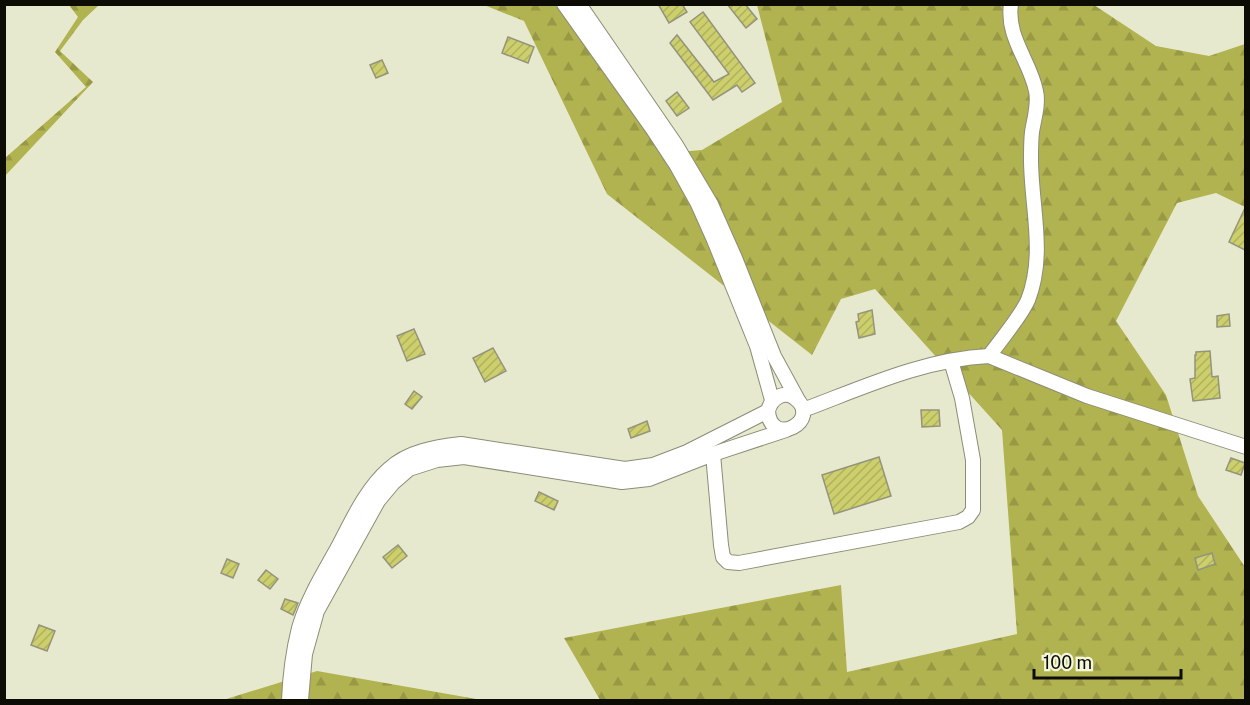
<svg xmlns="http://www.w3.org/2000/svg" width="1250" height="705" font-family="'Public Sans',sans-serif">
	<defs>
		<pattern id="forest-firs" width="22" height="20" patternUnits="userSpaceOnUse" patternTransform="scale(1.5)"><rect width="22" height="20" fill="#b1b350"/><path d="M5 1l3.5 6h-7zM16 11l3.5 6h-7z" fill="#979944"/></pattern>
		<pattern id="building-hatch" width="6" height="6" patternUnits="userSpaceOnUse" patternTransform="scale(1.5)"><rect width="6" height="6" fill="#cdcf6c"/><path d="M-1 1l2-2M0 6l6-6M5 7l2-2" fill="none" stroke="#afb15c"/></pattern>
	</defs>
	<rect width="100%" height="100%" fill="#e7e9cf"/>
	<g fill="url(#forest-firs)">
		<path d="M69 5H99L83 20 60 51 93 82 5 176V158L86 87 55 52 78 17Z"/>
		<path d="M484 5H559L666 153 702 150 782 102 757 5H1094L1156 46 1209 56 1245 44V207L1216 193 1177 203 1116 321 1166 395 1198 496 1245 567V700H600L564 638 841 585 847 672 1017 634 1002 430 875 289 841 299 812 355 607 194 524 21Z"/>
		<path d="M317 671 482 700H223Z"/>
	</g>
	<g fill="url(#building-hatch)" stroke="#93947c" stroke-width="1.5">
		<path d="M658 4H682L687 12 669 23Z"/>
		<path d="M727 4H745L757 19 746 28Z"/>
		<path d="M703 12 755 83 742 92 737 85 713 100 670 43 677 35 714 82 729 74 690 22Z"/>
		<path d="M508 37 534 47 528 63 502 53Z"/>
		<path d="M382 60 388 73 376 78 370 65Z"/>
		<path d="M677 92 689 108 677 116 666 101Z"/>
		<path d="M1245 208V250L1229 242Z"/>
		<path d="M872 310 875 334 859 338 856 322 859 321 858 314Z"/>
		<path d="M1229 314 1230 326 1217 327V316Z"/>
		<path d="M414 329 425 354 407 361 397 336Z"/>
		<path d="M493 348 506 371 485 382 473 358Z"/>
		<path d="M1210 351 1212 377 1218 376 1220 398 1193 401 1190 379 1195 378V355H1196V352Z"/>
		<path d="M414 391 422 397 412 409 405 404Z"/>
		<path d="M921 410H939L940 426 922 427Z"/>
		<path d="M647 421 650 431 631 438 628 429Z"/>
		<path d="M879 457 891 496 834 514 822 475Z"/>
		<path d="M1231 458 1245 463 1241 475 1226 470Z"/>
		<path d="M539 492 558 501 554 510 535 501Z"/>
		<path d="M398 545 407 556 392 568 383 557Z"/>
		<path d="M1212 553 1215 564 1198 570 1195 558Z"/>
		<path d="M227 559 239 564 233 578 221 573Z"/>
		<path d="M266 570 278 579 270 589 258 580Z"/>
		<path d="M285 599 298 603 293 615 281 609Z"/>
		<path d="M39 625 55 631 47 651 31 645Z"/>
	</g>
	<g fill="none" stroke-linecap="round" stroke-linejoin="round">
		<g stroke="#8c8d76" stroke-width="16">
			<g id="minor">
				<path d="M564 4 652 128 677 166 697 202 714 240 757 346 772 400"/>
				<path d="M579 4 676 145 711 204 735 258 774 356 798 400"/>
				<path d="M989 356C1000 341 1021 316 1028 300 1046 254 1031 206 1031 159 1031 150 1031 141 1032 132 1034 119 1039 104 1036 91 1030 61 1006 37 1011 4"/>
				<path d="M803 410C862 388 924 359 989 356L1087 396 1246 447"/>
				<path d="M713 454 721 545 723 557 728 562 739 563 959 522 968 517 973 510V460L962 398 951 361"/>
				<path d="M289 700C290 676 293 652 299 628 307 600 323 574 337 549 352 521 365 490 389 469 408 451 436 447 461 444L625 469 653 465 687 452 768 411C771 398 785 389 796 399 822 420 771 449 768 411"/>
				<path d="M301 700 305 654 317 611 378 501 393 483 409 469 437 460 464 457 622 482 649 479 713 454 786 430"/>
			</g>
		</g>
		<use href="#minor" stroke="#fff" stroke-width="14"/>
	</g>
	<rect width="1250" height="705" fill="none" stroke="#0c0c05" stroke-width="12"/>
	<path d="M1034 669v9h147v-9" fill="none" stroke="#0c0c05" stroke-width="3"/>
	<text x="1043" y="669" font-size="18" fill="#0c0c05" stroke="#f4f6dc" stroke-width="4.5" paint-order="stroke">100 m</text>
</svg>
